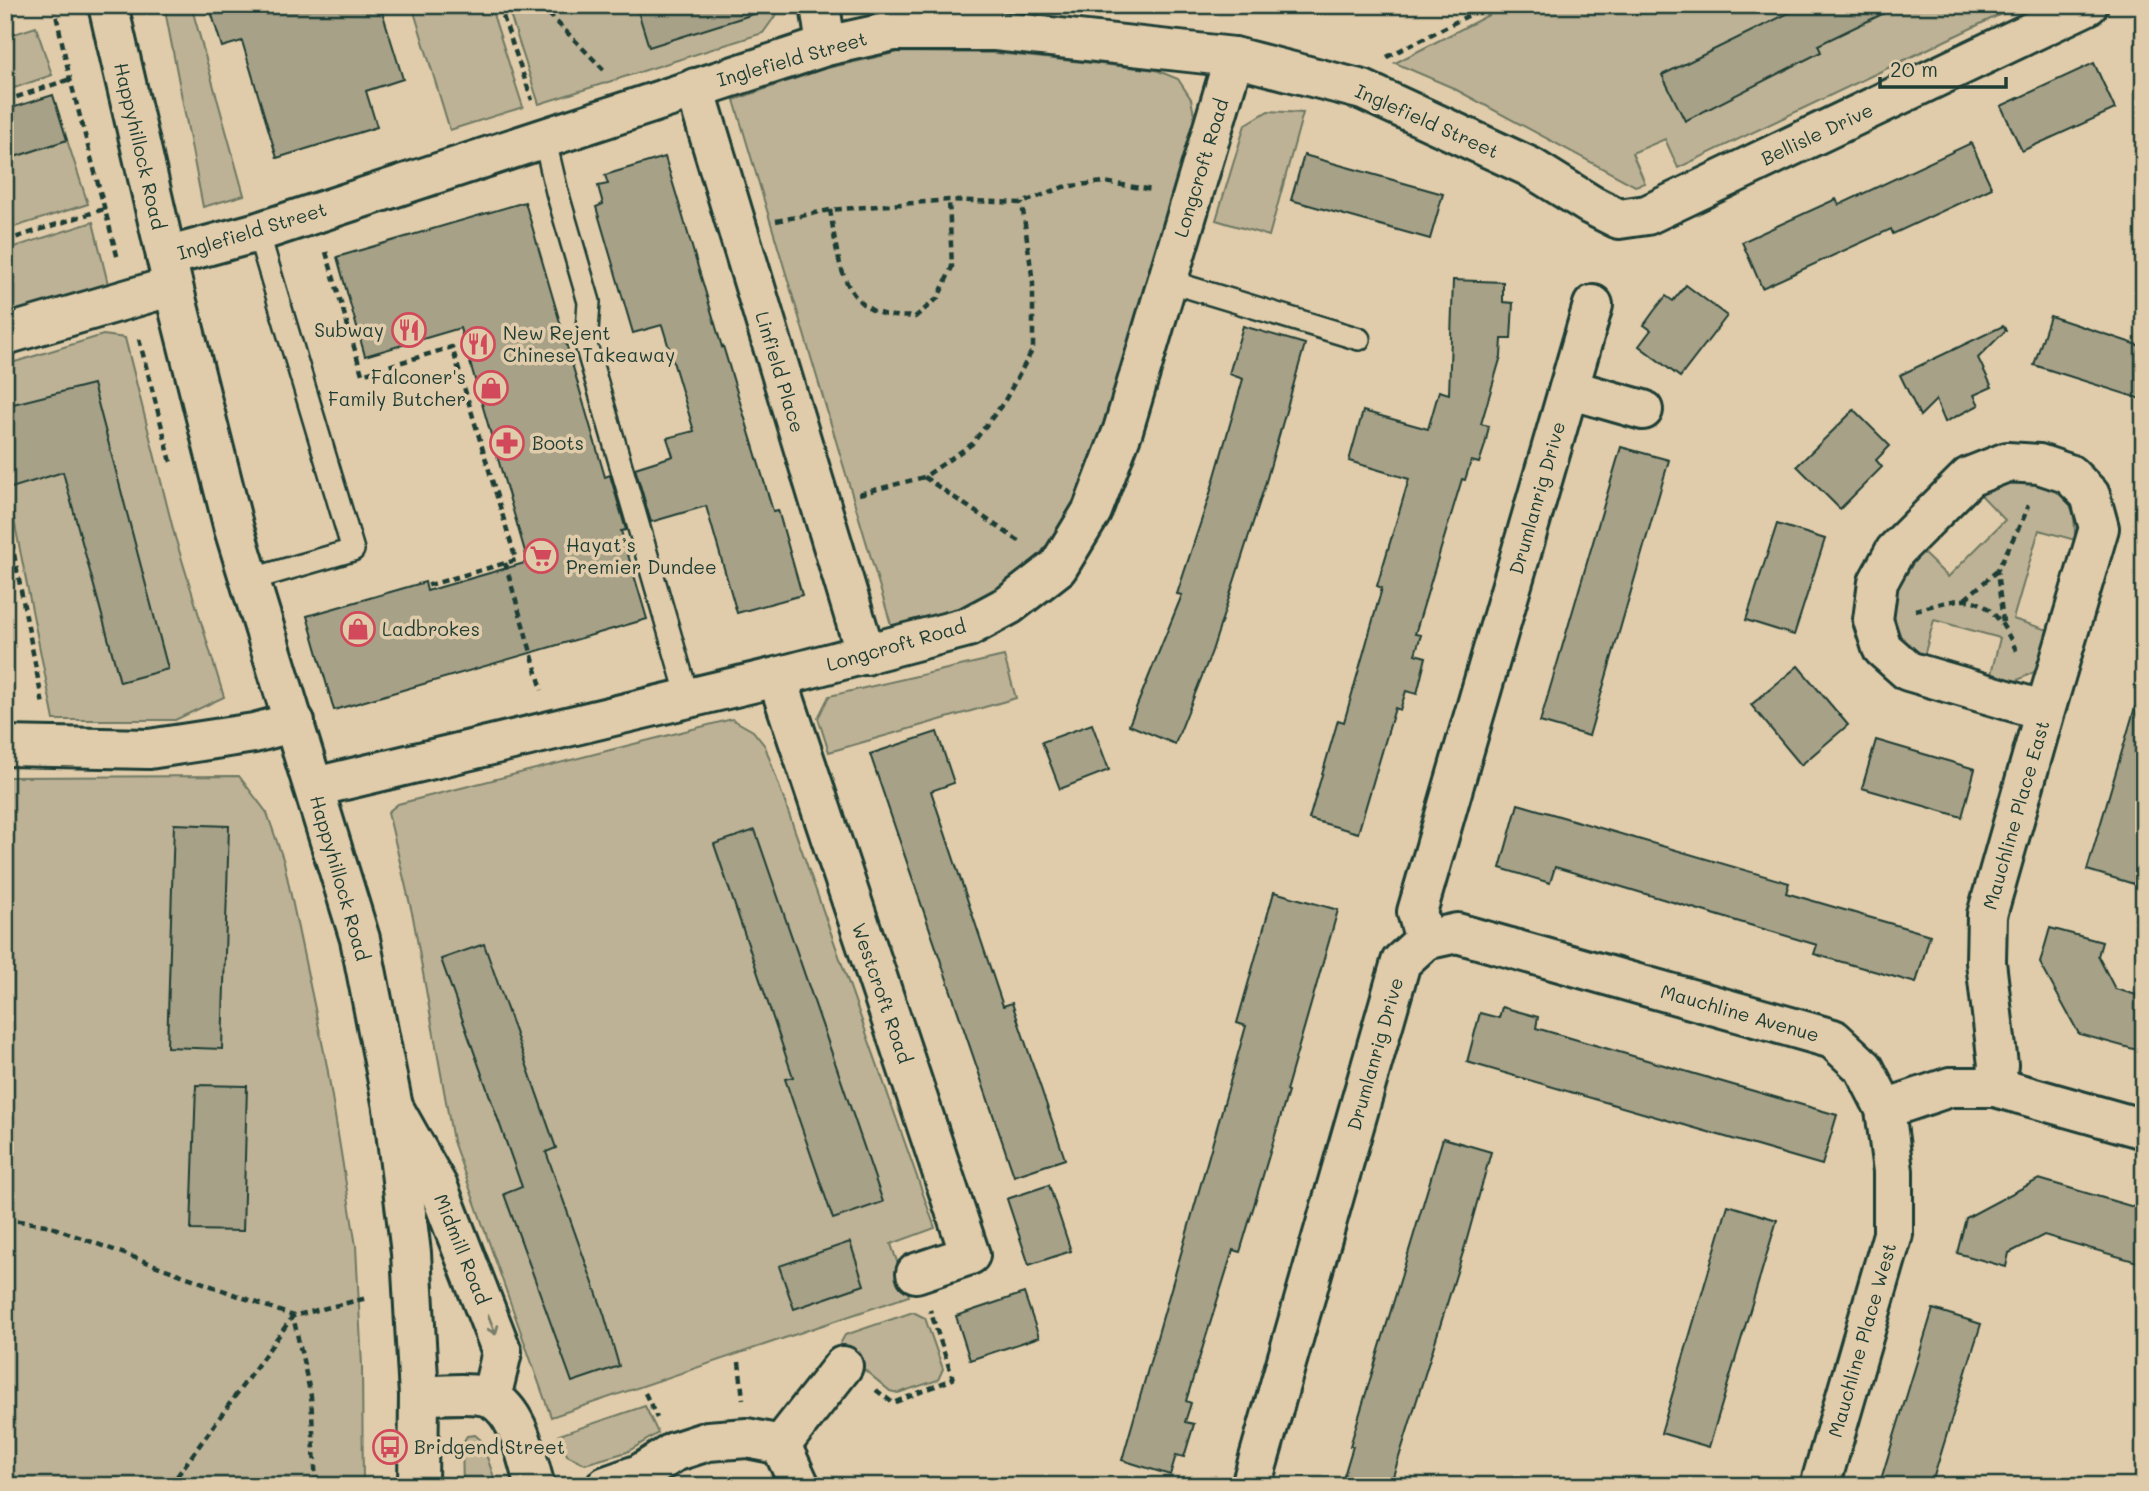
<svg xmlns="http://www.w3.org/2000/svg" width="2149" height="1491" font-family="Mali,sans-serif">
	<rect width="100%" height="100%" fill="#e0ccaa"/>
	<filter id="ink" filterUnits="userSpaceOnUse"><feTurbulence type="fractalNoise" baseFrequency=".0143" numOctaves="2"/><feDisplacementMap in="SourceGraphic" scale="14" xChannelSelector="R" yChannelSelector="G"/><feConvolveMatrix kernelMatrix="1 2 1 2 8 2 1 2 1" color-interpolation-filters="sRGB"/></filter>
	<g filter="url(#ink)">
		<g fill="#bdb295" stroke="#6e7864" stroke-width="2">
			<path d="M164 5H191L244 195 203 207Z"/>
			<path d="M412 5H490L523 107 450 130Z"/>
			<path d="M507 5H783L763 33 539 104Z"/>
			<path d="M1508 5H2020L1678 168 1665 139 1632 153 1645 183 1635 186 1451 87 1395 63Z"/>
			<path d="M36 27 52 75 5 91V37Z"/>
			<path d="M899 52 996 53 1156 70 1178 79 1191 99 1196 125 1090 478 1067 522 1039 555 1002 588 961 608 892 628 734 100 823 69Z"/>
			<path d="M1268 111 1303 113 1269 236 1216 220 1245 125Z"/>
			<path d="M67 140 88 204 5 230V160Z"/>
			<path d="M93 222 108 284 5 316V250Z"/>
			<path d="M103 335 125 338 175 537 224 697 175 720H54L5 475V365Z"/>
			<path d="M2027 483C2068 491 2075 498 2075 540L2039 530 2013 619 2048 630 2038 670 2016 681 1991 674 2000 638 1934 620 1924 656 1895 635 1891 598 1921 551 1948 577 2005 520 1979 493 2002 484Z"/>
			<path d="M1004 656 1016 698 829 752 818 718 829 696Z"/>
			<path d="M732 719 753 731 765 746 935 1228 891 1244 909 1296 551 1417 453 1141 413 917 388 812 398 804Z"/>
			<path d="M239 776 267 813 284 862 327 1066 356 1246 362 1366 363 1486H5V777Z"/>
			<path d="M913 1312 925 1318 943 1369 938 1380 898 1393 890 1391 848 1356 840 1344 845 1335Z"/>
			<path d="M645 1406 658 1433 627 1452 585 1464 567 1455 559 1435Z"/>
			<path d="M475 1435 481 1440 497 1486H463L462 1444 467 1436Z"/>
		</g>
		<g fill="#a7a187" stroke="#1f3d34" stroke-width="2">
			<path d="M209 5H380L403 79 366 91 377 127 277 158 242 41 222 47Z"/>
			<path d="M636 5H756L757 13 649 47Z"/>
			<path d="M1805 5H1901L1818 45 1821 52 1685 121 1662 75Z"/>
			<path d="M2094 63 2115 109 2022 151 2001 106Z"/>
			<path d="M53 95 67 140 5 160V110Z"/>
			<path d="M1971 143 1992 188 1893 234 1891 229 1762 288 1742 242 1836 199 1839 205Z"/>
			<path d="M1304 155 1443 194 1430 239 1291 200Z"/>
			<path d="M665 157 722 347 723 346 773 511 778 510 802 595 737 613 706 506 651 522 635 468 673 456 667 438 694 431 662 325 633 333 596 207 603 204 598 186 608 184 605 175Z"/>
			<path d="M525 202 605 477 610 475 626 530 621 531 647 619 334 710 307 616 425 582 427 591 528 562 460 328 365 356 337 257Z"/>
			<path d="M1453 280 1503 282V302L1513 303 1511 339H1502L1501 356 1481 424 1489 426 1485 445 1479 463 1471 461 1465 480 1462 479 1415 634 1421 635 1415 654 1426 657 1417 694 1406 691 1400 710 1395 708 1358 833 1309 819 1338 720 1344 722 1382 588 1377 586 1409 479 1349 461 1363 411 1428 429 1439 391 1449 394Z"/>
			<path d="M1686 285 1727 316 1680 377 1639 346 1651 330 1644 325 1654 311 1666 296 1673 301Z"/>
			<path d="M2050 316 2144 347V400L2034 365Z"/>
			<path d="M1243 326 1305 344 1265 485 1212 651 1175 744 1129 725 1182 595 1177 594 1209 497 1243 379 1229 374Z"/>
			<path d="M2003 326 2006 330 1978 358 1992 387 1974 395 1979 405 1945 422 1936 400 1920 416 1900 375Z"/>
			<path d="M93 384 168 669 120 682 63 472 5 490V406Z"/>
			<path d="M1854 410 1890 446 1876 460 1882 467 1840 509 1797 466Z"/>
			<path d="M1621 447 1669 460 1589 736 1540 722Z"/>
			<path d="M1777 524 1825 539 1794 635 1746 620Z"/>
			<path d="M1798 666 1848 725 1801 765 1751 705Z"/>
			<path d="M2135 707 2144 708V852L2134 884 2087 870Z"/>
			<path d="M1092 724 1109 770 1060 789 1042 742Z"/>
			<path d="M937 732 954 783 931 791 1003 1006 1012 1003 1065 1159 1014 1176 870 754Z"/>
			<path d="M1876 740 1975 769 1962 817 1862 788Z"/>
			<path d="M1518 804 1789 883 1786 893 1930 935 1916 983 1814 954 1817 945 1555 867 1550 883 1500 868Z"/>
			<path d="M174 824 229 826 222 1049 167 1047Z"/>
			<path d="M755 830 883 1202 833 1219 785 1079 793 1077 714 844Z"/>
			<path d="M1274 892 1338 910 1286 1091 1288 1092 1240 1252 1233 1250 1186 1401 1191 1403 1185 1422 1194 1424 1184 1457 1176 1455 1170 1475 1122 1460 1246 1026 1237 1023Z"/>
			<path d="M2050 928 2102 942 2098 956 2115 989 2144 997V1052L2079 1034 2040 963Z"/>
			<path d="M484 944 556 1148 546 1152 604 1314 619 1366 572 1382 504 1194 522 1187 441 959Z"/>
			<path d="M1502 1007 1538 1017 1536 1028 1837 1115 1822 1165 1467 1062 1480 1013 1499 1018Z"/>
			<path d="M196 1085 247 1086 243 1231 191 1230Z"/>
			<path d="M1443 1138 1491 1152 1465 1246 1390 1486H1341L1353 1446H1350Z"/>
			<path d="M2039 1179 2144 1210V1264L2044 1235 2009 1253 2006 1267 1957 1253 1966 1218Z"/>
			<path d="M1049 1185 1071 1251 1029 1265 1007 1199Z"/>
			<path d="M1728 1205 1777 1220 1709 1447 1661 1433Z"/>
			<path d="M850 1242 864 1285 794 1309 779 1266Z"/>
			<path d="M1024 1293 1039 1337 970 1360 956 1316Z"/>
			<path d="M1933 1309 1981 1324 1969 1362 1931 1486H1879Z"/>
		</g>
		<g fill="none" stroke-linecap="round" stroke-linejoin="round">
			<g stroke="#1f3d34" stroke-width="26">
				<g id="service">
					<path d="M544 137 557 192 589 302 586 345 688 697"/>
					<path d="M1168 281 1359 339"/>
					<path d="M249 580 353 550 258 232"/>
				</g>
			</g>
			<g stroke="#1f3d34" stroke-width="44">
				<g id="minor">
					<path d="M820 5 826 46"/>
					<path d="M695 88 866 655"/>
					<path d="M166 257 258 232 826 46 894 31H995L1234 57 1363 90 1530 167 1591 205 1619 219 1647 215 2088 5"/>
					<path d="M5 335 173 286"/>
					<path d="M1569 389 1643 410"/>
					<path d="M777 677 970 1255 916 1273"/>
					<path d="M5 746 149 749 254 733 295 722"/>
					<path d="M315 787 777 677 968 627 1009 605 1058 567 1092 511 1123 430 1234 57"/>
					<path d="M1425 940 1457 933 1833 1039 1864 1068 1885 1109 1893 1171V1234L1820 1486"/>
					<path d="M1995 1087 1998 1065 1986 962 1987 915 2045 711 1908 671 1882 648 1873 620 1878 582 1895 551 1969 477 2007 462 2039 464 2069 474 2090 495 2099 528 2045 711"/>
					<path d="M393 1107 438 1187 502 1352 491 1398"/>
					<path d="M1885 1109 1950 1087H1995L2144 1129"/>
					<path d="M419 1396C436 1395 477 1391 491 1398 520 1413 526 1458 535 1486"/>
					<path d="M781 1445 843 1366"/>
					<path d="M606 1486 640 1474 674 1452 708 1441 747 1438 781 1445 800 1486"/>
					<path d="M1251 1486 1401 962 1425 940 1417 912 1593 305"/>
				</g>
			</g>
			<g stroke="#1f3d34" stroke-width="44">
				<path id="tertiary" d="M108 5 173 286 234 529 360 939 393 1107 411 1253 419 1396 418 1486"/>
			</g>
			<g stroke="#1f3d34" stroke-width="4.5" stroke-dasharray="7 5" stroke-linecap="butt">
				<path d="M54 5 70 79 118 259"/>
				<path d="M499 5 532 100"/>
				<path d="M540 5 607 73"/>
				<path d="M1387 57 1489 5"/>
				<path d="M5 101 70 79"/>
				<path d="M830 210C837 249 839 306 887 315 896 317 906 316 915 317L938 298 952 267 949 200"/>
				<path d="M776 221 830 210 949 200 1022 203 1063 187 1104 182 1153 190"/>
				<path d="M5 241 104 209"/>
				<path d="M326 252 362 374 452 347 516 560 426 586"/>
				<path d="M139 339 171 462"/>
				<path d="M924 477 1022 543"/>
				<path d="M859 494 924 477 972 444 1004 402 1033 349V283L1022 203"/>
				<path d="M5 507 43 705"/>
				<path d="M505 563 542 690"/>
				<path d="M1965 599 1997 571"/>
				<path d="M1915 610C1930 607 1948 600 1963 600 1993 599 2007 632 2018 654"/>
				<path d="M2003 622 1997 571 2024 517 2028 505"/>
				<path d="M5 1219 46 1225 293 1316 311 1396 316 1486"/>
				<path d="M739 1362 743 1399"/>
				<path d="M876 1390 893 1403 953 1379 930 1310"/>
				<path d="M645 1393 657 1418"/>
				<path d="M170 1486 293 1316 367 1298"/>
			</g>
			<use href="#service" stroke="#e0ccaa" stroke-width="21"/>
			<use href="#minor" stroke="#e0ccaa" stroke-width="38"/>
			<use href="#tertiary" stroke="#e0ccaa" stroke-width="38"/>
		</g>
		<defs><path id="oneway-shaft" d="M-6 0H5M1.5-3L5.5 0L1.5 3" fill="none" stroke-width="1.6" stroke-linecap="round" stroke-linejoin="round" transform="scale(1.75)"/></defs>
		<use stroke="#767d69" href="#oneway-shaft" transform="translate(492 1325) rotate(69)"/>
	</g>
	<defs>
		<g id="restaurant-ring" transform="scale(1.75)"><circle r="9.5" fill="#e0ccaa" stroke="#d1495b" stroke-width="1.5"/><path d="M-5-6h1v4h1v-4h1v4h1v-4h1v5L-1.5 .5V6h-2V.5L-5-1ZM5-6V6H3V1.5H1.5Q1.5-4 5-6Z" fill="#d1495b"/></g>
		<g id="shop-ring" transform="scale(1.75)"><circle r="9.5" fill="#e0ccaa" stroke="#d1495b" stroke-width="1.5"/><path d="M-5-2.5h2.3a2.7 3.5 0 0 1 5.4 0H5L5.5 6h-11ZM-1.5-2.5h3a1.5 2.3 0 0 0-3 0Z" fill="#d1495b"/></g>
		<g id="pharmacy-ring" transform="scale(1.75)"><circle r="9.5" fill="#e0ccaa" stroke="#d1495b" stroke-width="1.5"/><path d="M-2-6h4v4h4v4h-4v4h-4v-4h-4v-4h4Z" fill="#d1495b"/></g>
		<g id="supermarket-ring" transform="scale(1.75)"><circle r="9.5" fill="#e0ccaa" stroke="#d1495b" stroke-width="1.5"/><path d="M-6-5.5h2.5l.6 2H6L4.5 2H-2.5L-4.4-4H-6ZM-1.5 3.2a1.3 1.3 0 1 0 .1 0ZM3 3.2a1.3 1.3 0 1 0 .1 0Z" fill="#d1495b"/></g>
		<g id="bus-ring" transform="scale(1.75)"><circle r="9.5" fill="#e0ccaa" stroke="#d1495b" stroke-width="1.5"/><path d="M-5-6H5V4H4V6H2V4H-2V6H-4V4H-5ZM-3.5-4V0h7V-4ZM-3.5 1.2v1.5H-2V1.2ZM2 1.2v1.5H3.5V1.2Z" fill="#d1495b"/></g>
	</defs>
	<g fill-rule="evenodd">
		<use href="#restaurant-ring" x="409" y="330"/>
		<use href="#restaurant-ring" x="478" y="344"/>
		<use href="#shop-ring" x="491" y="388"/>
		<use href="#pharmacy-ring" x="507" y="443"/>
		<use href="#supermarket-ring" x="541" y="556"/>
		<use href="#shop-ring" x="358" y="629"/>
		<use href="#bus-ring" x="390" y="1447"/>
	</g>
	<g text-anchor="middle" stroke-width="7" stroke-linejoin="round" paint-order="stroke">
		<g font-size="19" fill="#1f3d34" stroke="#e0ccaa">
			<text transform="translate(792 59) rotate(-16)" y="7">Inglefield Street</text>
			<text transform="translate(1427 121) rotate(24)" y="7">Inglefield Street</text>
			<text transform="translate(1817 134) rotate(-25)" y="7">Bellisle Drive</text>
			<text transform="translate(140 146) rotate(77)" y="7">Happyhillock Road</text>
			<text transform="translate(1201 168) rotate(-73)" y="7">Longcroft Road</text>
			<text transform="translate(252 231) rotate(-17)" y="7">Inglefield Street</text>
			<text transform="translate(780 372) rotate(73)" y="7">Linfield Place</text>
			<text transform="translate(1537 498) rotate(-74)" y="7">Drumlanrig Drive</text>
			<text transform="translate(896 645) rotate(-16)" y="7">Longcroft Road</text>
			<text transform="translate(2016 815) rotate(-74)" y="7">Mauchline Place East</text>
			<text transform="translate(340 878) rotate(74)" y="7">Happyhillock Road</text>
			<text transform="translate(882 993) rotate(71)" y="7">Westcroft Road</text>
			<text transform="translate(1740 1013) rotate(16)" y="7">Mauchline Avenue</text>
			<text transform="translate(1375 1054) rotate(-74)" y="7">Drumlanrig Drive</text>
			<text transform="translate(462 1249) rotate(68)" y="7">Midmill Road</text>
			<text transform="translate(1862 1340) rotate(-74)" y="7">Mauchline Place West</text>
		</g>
		<g font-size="19" fill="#1f3d34" stroke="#e0ccaa" text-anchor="start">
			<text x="384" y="337" text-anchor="end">Subway</text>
			<text x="503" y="340">New Rejent<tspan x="503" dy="22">Chinese Takeaway</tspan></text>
			<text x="466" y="384" text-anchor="end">Falconer's<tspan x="466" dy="22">Family Butcher</tspan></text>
			<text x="532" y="450">Boots</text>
			<text x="566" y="552">Hayat’s<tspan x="566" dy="22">Premier Dundee</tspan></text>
			<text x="382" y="636">Ladbrokes</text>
			<text x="414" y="1454">Bridgend Street</text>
		</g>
	</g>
	<rect width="2149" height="1491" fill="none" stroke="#e0ccaa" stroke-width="28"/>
	<rect x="14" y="14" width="2121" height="1463" fill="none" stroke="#1f3d34" stroke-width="2.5" filter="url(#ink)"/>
	<path d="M1880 77v10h126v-10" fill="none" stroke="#1f3d34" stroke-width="3.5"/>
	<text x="1890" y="77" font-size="21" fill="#1f3d34" stroke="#e0ccaa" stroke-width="5" paint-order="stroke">20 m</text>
</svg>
